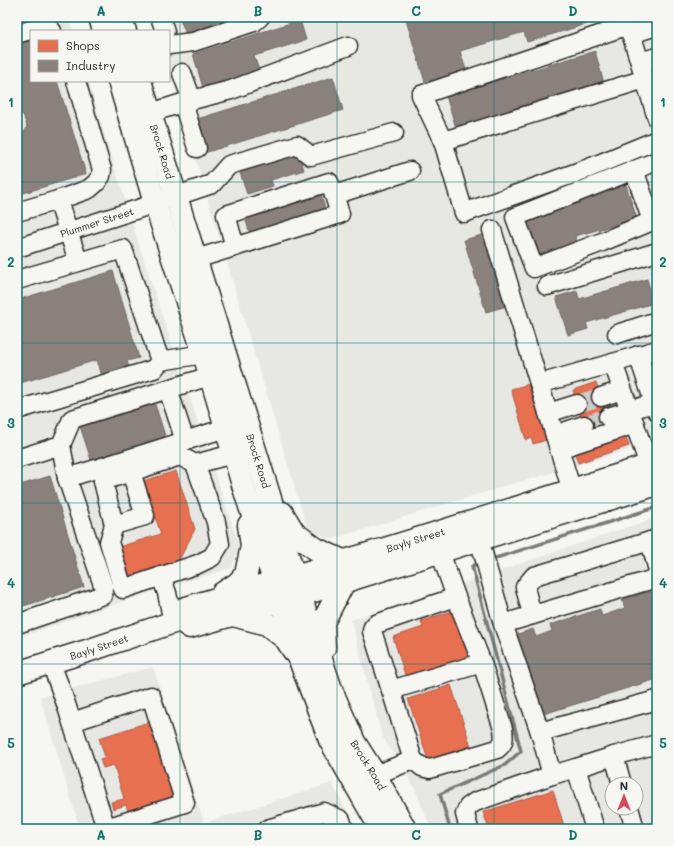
<svg xmlns="http://www.w3.org/2000/svg" width="674" height="846" font-family="Mali,sans-serif">
	<rect width="100%" height="100%" fill="#f6f6f2"/>
	<filter id="ink" filterUnits="userSpaceOnUse"><feTurbulence type="fractalNoise" baseFrequency=".025" numOctaves="2"/><feDisplacementMap in="SourceGraphic" scale="8" xChannelSelector="R" yChannelSelector="G"/><feConvolveMatrix kernelMatrix="1 2 1 2 8 2 1 2 1" color-interpolation-filters="sRGB"/></filter>
	<g filter="url(#ink)">
		<g fill="#e7e7e3" fill-rule="evenodd">
			<path d="M17 17H69L73 31H31V81H88L145 264 239 545 232 568 157 590 17 638Z"/>
			<path d="M153 17H657V441L534 478 515 483 332 539 308 531 169 71V31Z"/>
			<path d="M657 517V829H431L415 789 382 736 351 620 463 583ZM612 784H636V808H612Z"/>
			<path d="M153 667 204 823 332 783 356 829H80L40 697Z"/>
		</g>
		<g fill="#e76f51" stroke="#af5b46">
			<path d="M596 382 612 430 588 438 573 390Z"/>
			<path d="M533 383 550 439 533 444 531 438 526 440 511 389Z"/>
			<path d="M624 432 629 446 578 463 573 448Z"/>
			<path d="M176 471 195 529 177 564 126 581 115 548 161 534 143 481Z"/>
			<path d="M456 610 472 657 406 678 393 637 423 627 421 621Z"/>
			<path d="M451 685 471 746 428 760 408 699Z"/>
			<path d="M152 721 175 796 128 811 126 805 113 809 111 802 124 799 114 765 103 768 100 759 105 757 99 738Z"/>
			<path d="M553 790 565 829H489L483 812Z"/>
		</g>
		<g fill="#8a817c" stroke="#6e6764">
			<path d="M179 17H238L186 34Z"/>
			<path d="M405 17H585L587 24 527 42 524 32 460 51 467 73 426 85Z"/>
			<path d="M300 20 306 40 254 56 260 73 204 91 193 54Z"/>
			<path d="M31 40V81H57L86 174 17 195V146L27 127 23 114 17 115V44Z"/>
			<path d="M595 51 605 87 457 131 446 96Z"/>
			<path d="M333 77 343 110 204 153 194 120Z"/>
			<path d="M298 149 304 170 271 180 273 186 247 194 240 173 251 169 250 164Z"/>
			<path d="M624 179 637 219 575 236 578 246 540 257 527 216Z"/>
			<path d="M320 191 326 212 250 234 244 214Z"/>
			<path d="M485 234 507 306 486 312 464 240Z"/>
			<path d="M113 271 139 358 127 361 129 368 102 376 97 360 17 384V300Z"/>
			<path d="M647 279 654 303 586 323 588 329 568 335 556 297 577 291 579 299Z"/>
			<path d="M152 395 168 445 94 469 78 420Z"/>
			<path d="M50 476 84 587 17 608V486Z"/>
			<path d="M657 589V679L540 715 515 635 533 629 536 637 552 631 550 625 600 609 602 616 625 608 622 600Z"/>
		</g>
		<g fill="none" stroke-linecap="round" stroke-linejoin="round">
			<g stroke="#7a7a78" stroke-width="3.5">
				<path d="M496 558 657 507"/>
				<path d="M450 829 440 794 505 765 521 751 472 566 477 564"/>
			</g>
			<g stroke="#cdcdca" stroke-width="18" stroke-dasharray="18 9" stroke-linecap="butt">
				<path d="M577 404 601 397"/>
				<path d="M584 425 608 417"/>
			</g>
			<g stroke="#2b2b2b" stroke-width="21">
				<g id="minor">
					<path d="M160 17 165 31"/>
					<path d="M626 17 657 118"/>
					<path d="M17 34 40 27 49 28 52 31"/>
					<path d="M631 34 657 26"/>
					<path d="M169 45 193 42 254 22 260 17"/>
					<path d="M640 62 657 57"/>
					<path d="M182 73 192 100"/>
					<path d="M645 79 443 141 464 213 589 168 657 140"/>
					<path d="M183 103 197 148"/>
					<path d="M150 113 192 100 231 90 348 46"/>
					<path d="M443 141 421 95 629 25"/>
					<path d="M657 161 515 217 534 268 602 242 657 219"/>
					<path d="M634 170 652 221"/>
					<path d="M58 200 78 261"/>
					<path d="M17 212 58 200 89 189 96 183 101 176 102 170 76 81"/>
					<path d="M492 230 572 491"/>
					<path d="M235 247 226 215 329 182 334 195"/>
					<path id="s1" d="M17 248 138 209 212 184 229 165 297 145 311 156 394 133"/>
					<path d="M196 259 340 214 334 195 410 171"/>
					<path d="M17 280 123 249 160 361 154 369 17 410"/>
					<path d="M547 286 657 252"/>
					<path d="M617 334 657 321"/>
					<path d="M638 355 657 411"/>
					<path d="M160 361 204 354"/>
					<path d="M539 384 613 363"/>
					<path d="M168 389 185 441"/>
					<path d="M601 397 622 390"/>
					<path d="M548 413 577 404"/>
					<path d="M608 417 657 402"/>
					<path d="M555 435 584 425"/>
					<path d="M61 445 67 478 226 428"/>
					<path d="M559 449 635 424"/>
					<path d="M17 459 61 445 72 419 210 376"/>
					<path d="M195 464 216 522 220 544 212 557 198 564 123 589 109 542 114 525 103 481 180 456 195 464 233 454"/>
					<path d="M649 465 613 363 657 350"/>
					<path d="M114 525 145 516 131 472"/>
					<path d="M479 539 483 553 503 624 533 615 529 603 525 587 534 576 657 539"/>
					<path d="M650 541 657 567"/>
					<path d="M161 576 167 593 173 623"/>
					<path d="M533 615 657 578"/>
					<path d="M17 624 103 595 104 588 67 478"/>
					<path d="M503 624 540 732 657 700"/>
					<path d="M51 663 65 701 106 828 185 803 151 696 72 722"/>
					<path d="M391 690 482 663"/>
					<path d="M614 756 657 744"/>
					<path d="M413 760 391 690 372 631 373 627 376 624 456 597"/>
					<path d="M576 768 614 756 622 784"/>
					<path d="M375 775 413 760 422 767 430 769 497 749C505 743 504 738 503 729L482 663 456 597 440 552"/>
					<path d="M552 775 576 768 595 829"/>
					<path d="M629 808 635 829"/>
					<path d="M267 829 324 812 341 820 344 829"/>
					<path d="M469 829 465 814 468 807 475 802 552 775 540 732"/>
				</g>
			</g>
			<g stroke="#2b2b2b" stroke-width="25">
				<g id="major">
					<path d="M100 17 104 31"/>
					<path d="M120 17 125 31"/>
					<path d="M119 81 155 203 204 354 244 488 300 660 330 740 381 829"/>
					<path id="s2" d="M140 81 311 630 332 692 354 742 375 775 405 829"/>
					<path d="M282 513 294 533 316 549 345 562"/>
					<path d="M223 593 237 584 246 574 252 546 249 525"/>
					<path d="M233 615 267 624 286 639 294 651"/>
					<path id="s3" d="M180 620 183 609C237 592 291 578 345 561 450 530 553 496 657 463"/>
					<path d="M180 620 190 627 301 595 657 484"/>
					<path d="M324 648 323 622 344 582"/>
					<path id="s4" d="M17 673 90 650 180 620"/>
				</g>
			</g>
			<use href="#minor" stroke="#f6f6f2" stroke-width="18"/>
			<use href="#major" stroke="#f6f6f2" stroke-width="22"/>
		</g>
	</g>
	<path fill="none" stroke="#0f766e" stroke-width="1" stroke-opacity="0.55" d="M180 17V829M337 17V829M494 17V829M17 182H657M17 343H657M17 503H657M17 664H657"/>
	<g text-anchor="middle" stroke-width="4" stroke-linejoin="round" paint-order="stroke">
		<g font-size="10" fill="#2b2b2b" stroke="#f6f6f2">
			<text dy="4" stroke="none"><textPath href="#s2" startOffset="74">Brock Road</textPath></text>
			<text dy="4" stroke="none"><textPath href="#s1" startOffset="84">Plummer Street</textPath></text>
			<text dy="4" stroke="none"><textPath href="#s2" startOffset="398">Brock Road</textPath></text>
			<text dy="4" stroke="none"><textPath href="#s3" startOffset="254">Bayly Street</textPath></text>
			<text dy="4" stroke="none"><textPath href="#s4" startOffset="86">Bayly Street</textPath></text>
			<text dy="4" stroke="none"><textPath href="#s2" startOffset="722">Brock Road</textPath></text>
		</g>
	</g>
	<rect width="674" height="846" fill="none" stroke="#f6f6f2" stroke-width="44"/>
	<rect x="30" y="30" width="140" height="52" fill="#f6f6f2" stroke="#a5a5a2"/>
	<rect x="38" y="40" width="20" height="12" fill="#e76f51" stroke="#a5a5a2"/>
	<text x="66" y="50" font-size="12" fill="#2b2b2b">Shops</text>
	<rect x="38" y="60" width="20" height="12" fill="#8a817c" stroke="#a5a5a2"/>
	<text x="66" y="70" font-size="12" fill="#2b2b2b">Industry</text>
	<g transform="translate(624 796)"><circle r="19" fill="#f6f6f2" stroke="#a5a5a2"/>
	<path d="M0-3L7 15L0 10L-7 15Z" fill="#d1495b"/>
	<text y="-6" font-size="11" font-weight="bold" text-anchor="middle" fill="#2b2b2b">N</text>
	</g>
	<rect x="22" y="22" width="630" height="802" fill="none" stroke="#0f766e" stroke-width="1.5"/>
	<g font-size="13" text-anchor="middle" font-weight="bold" fill="#0f766e">
		<text x="101" y="16">A</text>
		<text x="258" y="16">B</text>
		<text x="416" y="16">C</text>
		<text x="573" y="16">D</text>
		<text x="11" y="107">1</text>
		<text x="663" y="107">1</text>
		<text x="11" y="267">2</text>
		<text x="663" y="267">2</text>
		<text x="11" y="428">3</text>
		<text x="663" y="428">3</text>
		<text x="11" y="588">4</text>
		<text x="663" y="588">4</text>
		<text x="11" y="748">5</text>
		<text x="663" y="748">5</text>
		<text x="101" y="840">A</text>
		<text x="258" y="840">B</text>
		<text x="416" y="840">C</text>
		<text x="573" y="840">D</text>
	</g>
</svg>
